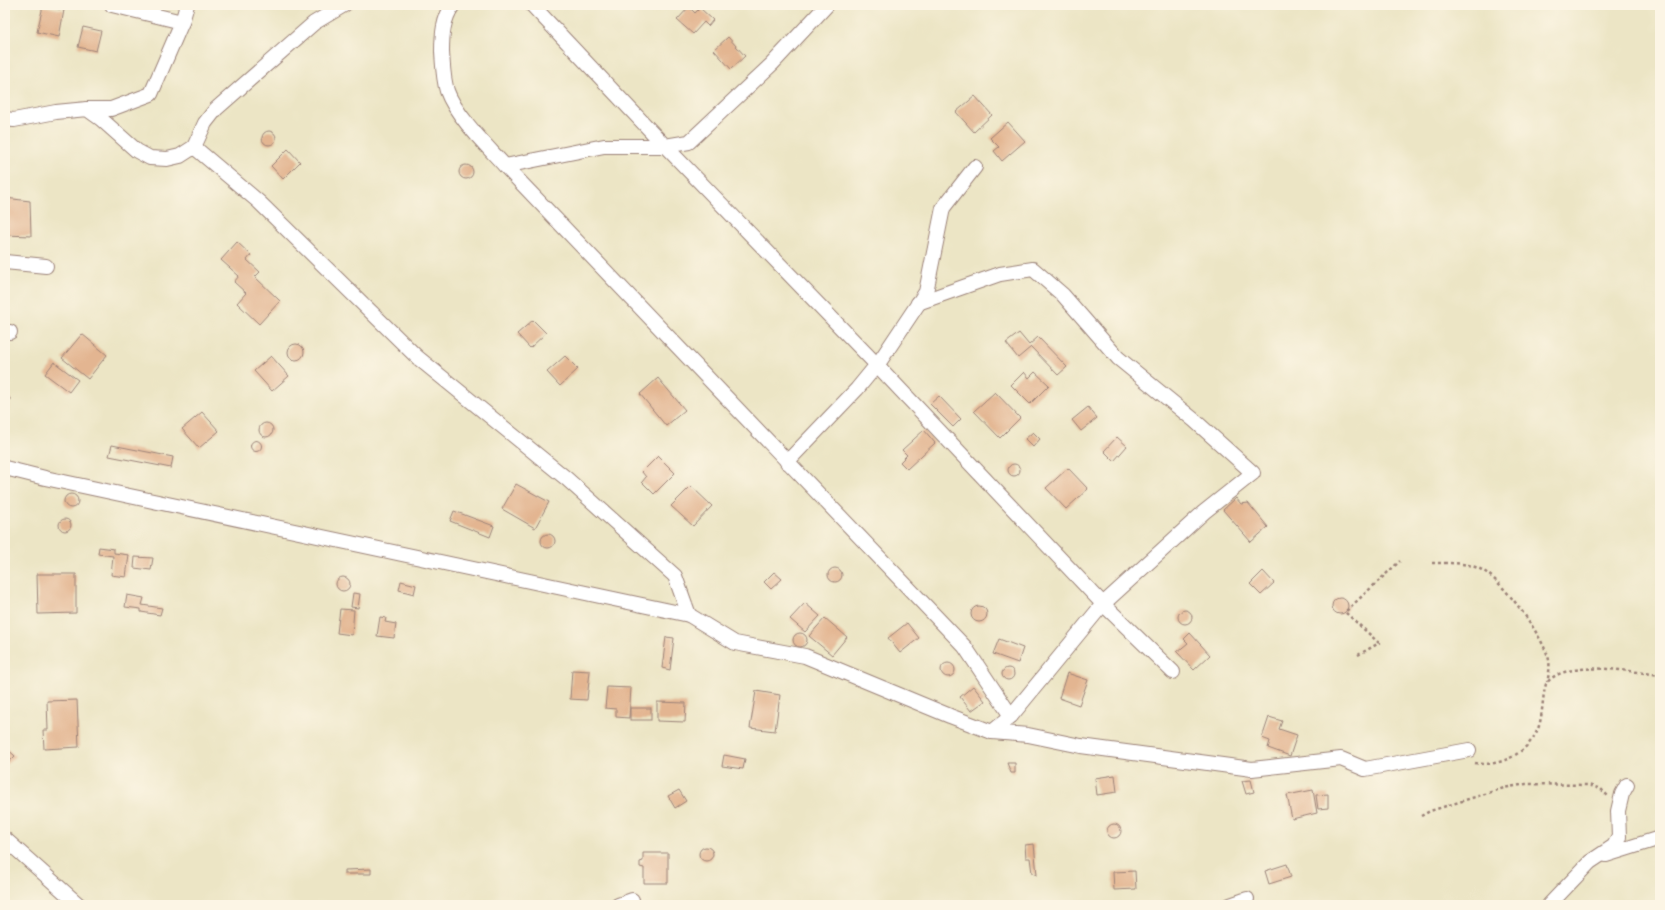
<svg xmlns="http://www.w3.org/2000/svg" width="1665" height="910" font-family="'Architects Daughter',sans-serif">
	<rect width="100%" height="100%" fill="#fcf5e5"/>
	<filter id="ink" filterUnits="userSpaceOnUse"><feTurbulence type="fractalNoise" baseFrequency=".025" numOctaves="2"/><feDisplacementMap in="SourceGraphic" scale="8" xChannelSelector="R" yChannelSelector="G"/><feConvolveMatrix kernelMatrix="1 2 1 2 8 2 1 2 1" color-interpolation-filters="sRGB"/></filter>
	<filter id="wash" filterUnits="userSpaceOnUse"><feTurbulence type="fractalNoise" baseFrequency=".012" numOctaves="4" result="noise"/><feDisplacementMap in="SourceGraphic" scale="16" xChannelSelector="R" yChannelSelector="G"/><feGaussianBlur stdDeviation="0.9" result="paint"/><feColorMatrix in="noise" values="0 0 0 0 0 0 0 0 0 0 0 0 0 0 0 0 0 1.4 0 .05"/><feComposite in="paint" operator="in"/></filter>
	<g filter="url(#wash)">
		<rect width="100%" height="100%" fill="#ece5c5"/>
		<g id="blocks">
			<g fill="#e3b591">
				<path d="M43 6 64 10 59 37 37 32Z"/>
				<path d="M689 7 695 13 700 8 713 20 708 26 704 22 693 34 677 20Z"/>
				<path d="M83 27 101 31 96 51 78 47Z"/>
				<path d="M728 37 745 56 731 69 714 50Z"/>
				<path d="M975 96 992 115 974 132 956 112Z"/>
				<path d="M1008 122 1025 141 1002 161 994 151 999 147 990 138Z"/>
				<circle cx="269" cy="138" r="7"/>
				<path d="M288 149 300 162 283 179 271 166Z"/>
				<circle cx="466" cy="172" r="7"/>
				<path d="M5 198 30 201 31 236 5 235Z"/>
				<path d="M237 242 251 255 247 260 260 272 255 277 280 301 259 324 237 303 246 293 234 282 239 276 221 260Z"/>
				<path d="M533 320 546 333 530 348 517 334Z"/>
				<path d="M1019 333 1029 345 1038 337 1067 367 1058 375 1031 347 1018 358 1006 343Z"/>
				<path d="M82 334 107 355 88 379 62 358Z"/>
				<circle cx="296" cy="352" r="8"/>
				<path d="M271 356 289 376 272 391 254 371Z"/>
				<path d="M565 356 578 369 560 386 547 372Z"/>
				<path d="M54 362 78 380 69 392 45 374Z"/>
				<path d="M1024 372 1029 378 1035 372 1049 385 1030 404 1011 385Z"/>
				<path d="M658 378 685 410 666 426 640 394Z"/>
				<path d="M995 392 1020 418 1000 438 974 411Z"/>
				<path d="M939 396 961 419 953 427 930 404Z"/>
				<path d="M5 397 10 398 6 427 5 426Z"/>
				<path d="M1088 407 1097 418 1081 431 1072 420Z"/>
				<path d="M202 412 219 431 199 448 182 429Z"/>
				<circle cx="266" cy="430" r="7"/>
				<path d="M924 430 935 443 907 469 900 462 907 455 902 450Z"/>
				<path d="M1033 432 1040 439 1033 447 1025 439Z"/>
				<path d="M1117 437 1127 446 1114 461 1104 451Z"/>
				<circle cx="256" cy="446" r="5.5"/>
				<path d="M112 445 173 457 171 468 109 456Z"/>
				<path d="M658 456 675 473 654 494 642 482 646 477 642 472Z"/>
				<circle cx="1014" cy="470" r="6"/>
				<path d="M1068 468 1088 489 1066 509 1046 488Z"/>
				<path d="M516 484 549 502 535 528 502 509Z"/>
				<path d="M691 486 712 506 693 526 671 506Z"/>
				<circle cx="71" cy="501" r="7"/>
				<path d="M1236 498 1241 504 1248 503 1268 527 1251 542 1223 510Z"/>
				<path d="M454 511 494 526 490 537 450 521Z"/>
				<circle cx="65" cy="525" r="6"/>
				<circle cx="548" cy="541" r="7"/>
				<path d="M99 547 114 549V553L129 555 126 577 111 575 113 556 98 554Z"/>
				<path d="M135 557 153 558 151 570 134 568Z"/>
				<circle cx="835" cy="575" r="7"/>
				<path d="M1263 571 1274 583 1261 595 1250 584Z"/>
				<path d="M774 572 782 579 771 589 764 582Z"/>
				<path d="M37 574H76V613L38 614Z"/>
				<circle cx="343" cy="584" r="7"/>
				<path d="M401 581 416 585 414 594 399 590Z"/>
				<path d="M353 593 360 594 358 608 351 607Z"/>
				<path d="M127 595 144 598 142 605 162 608 160 615 141 612V609L125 607Z"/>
				<circle cx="1340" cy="606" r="8"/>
				<path d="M805 603 820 616 805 632 790 619Z"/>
				<circle cx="979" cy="614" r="8"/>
				<path d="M340 609 354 610 352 635 337 633Z"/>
				<circle cx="1185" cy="617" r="7"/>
				<path d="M380 617 386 618 385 622 396 624 394 638 377 636Z"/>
				<path d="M825 618 847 637 832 655 809 636Z"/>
				<path d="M907 623 919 638 900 653 888 638Z"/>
				<path d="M1190 633 1210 655 1194 670 1177 652 1188 643 1184 639Z"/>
				<circle cx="800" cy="640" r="7"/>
				<path d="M666 637 674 638 670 670 662 668Z"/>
				<path d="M999 639 1023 648 1018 663 993 654Z"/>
				<circle cx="948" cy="670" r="7"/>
				<circle cx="1008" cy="674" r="6"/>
				<path d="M572 670 590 671 587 700 570 699Z"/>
				<path d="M1067 673 1088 680 1079 705 1059 698Z"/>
				<path d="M973 686 985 701 971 711 960 697Z"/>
				<path d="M607 687 631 688 629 718 616 717V709L605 708Z"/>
				<path d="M756 691 780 695 775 731 750 728Z"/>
				<path d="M77 700 79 747 44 749 43 730H48L47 701Z"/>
				<path d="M657 702 686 703 685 722 657 721Z"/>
				<rect x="630" y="708" width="21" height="12"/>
				<path d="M1269 717 1282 721 1279 729 1297 735 1290 756 1268 748 1270 741 1262 738Z"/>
				<path d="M5 747 15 756 5 766Z"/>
				<path d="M724 755 745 759 743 769 722 766Z"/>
				<path d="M1007 763H1015V773H1011Z"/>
				<path d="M1115 775 1117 792 1097 795 1095 778Z"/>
				<path d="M1251 780 1254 792 1246 794 1242 781Z"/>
				<path d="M679 790 686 801 675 808 668 796Z"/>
				<path d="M1313 790 1317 813 1292 819 1287 795Z"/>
				<path d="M1328 794V808L1318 809 1316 795Z"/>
				<circle cx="1114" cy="831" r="7"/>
				<path d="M1034 844 1037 875 1032 873 1030 858H1026L1025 845Z"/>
				<circle cx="706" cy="854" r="7"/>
				<path d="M643 853H668V883H644V868L640 867V862L643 861Z"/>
				<path d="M1287 864 1291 877 1269 884 1265 871Z"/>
				<path d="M371 869V874H345V870Z"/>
				<path d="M1135 871 1136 889 1114 890 1113 872Z"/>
			</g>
		</g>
	</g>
	<g filter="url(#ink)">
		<use href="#blocks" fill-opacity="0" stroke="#9b8278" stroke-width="1"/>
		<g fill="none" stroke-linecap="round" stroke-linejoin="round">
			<g stroke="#9b8278" stroke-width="16">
				<g id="minor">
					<path d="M112 5 182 22"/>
					<path d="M453 5C443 19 442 35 442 52 443 65 443 78 447 91 456 116 487 146 505 166L965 647 1011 716"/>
					<path d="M87 109H111L151 94 182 22 187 5"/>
					<path d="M5 119 14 120 56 112 87 109 101 119 137 151 150 158 167 159 180 156 194 147 205 123 216 109 314 23 344 5"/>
					<path d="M194 147 259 202 417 357 567 479 675 576 689 615"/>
					<path d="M505 166 604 146H665L689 142 772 64 827 5"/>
					<path d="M5 262 46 266"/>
					<path d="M918 303 1000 274 1033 269 1063 295 1118 358 1194 420 1253 473 1204 512 1103 604 1173 672"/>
					<path d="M5 332H10"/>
					<path d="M787 462 857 389 880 361 926 292 943 208 975 167"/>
					<path d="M5 468 45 478 689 615 735 643 805 656 950 716 992 732 1011 716 1103 604 877 365 665 146 532 5"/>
					<path d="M992 732 1028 735 1081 746 1252 769 1341 759 1365 769 1469 750"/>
					<path d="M5 839 79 905"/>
					<path d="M1606 855 1660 838"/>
					<path d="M618 905 632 900"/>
					<path d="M1230 905 1247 899"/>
					<path d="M1549 905 1590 862 1614 846 1619 837 1618 811 1622 794 1627 785"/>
				</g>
			</g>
			<g stroke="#9b8278" stroke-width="2.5" stroke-dasharray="3 3" stroke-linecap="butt">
				<path d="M1432 563C1448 563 1465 562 1480 569 1502 579 1543 636 1549 660 1550 667 1549 675 1547 682"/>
				<path d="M1358 655 1379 643 1345 612 1400 561"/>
				<path d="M1475 763C1501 768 1530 752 1539 726 1543 713 1542 698 1546 684 1564 658 1633 672 1660 675"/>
				<path d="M1421 816 1430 811 1504 788 1526 784 1588 785 1601 789 1608 796"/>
			</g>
			<use href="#minor" stroke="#fff" stroke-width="14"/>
		</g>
	</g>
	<rect width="1665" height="910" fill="none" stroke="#fcf5e5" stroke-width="20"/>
</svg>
